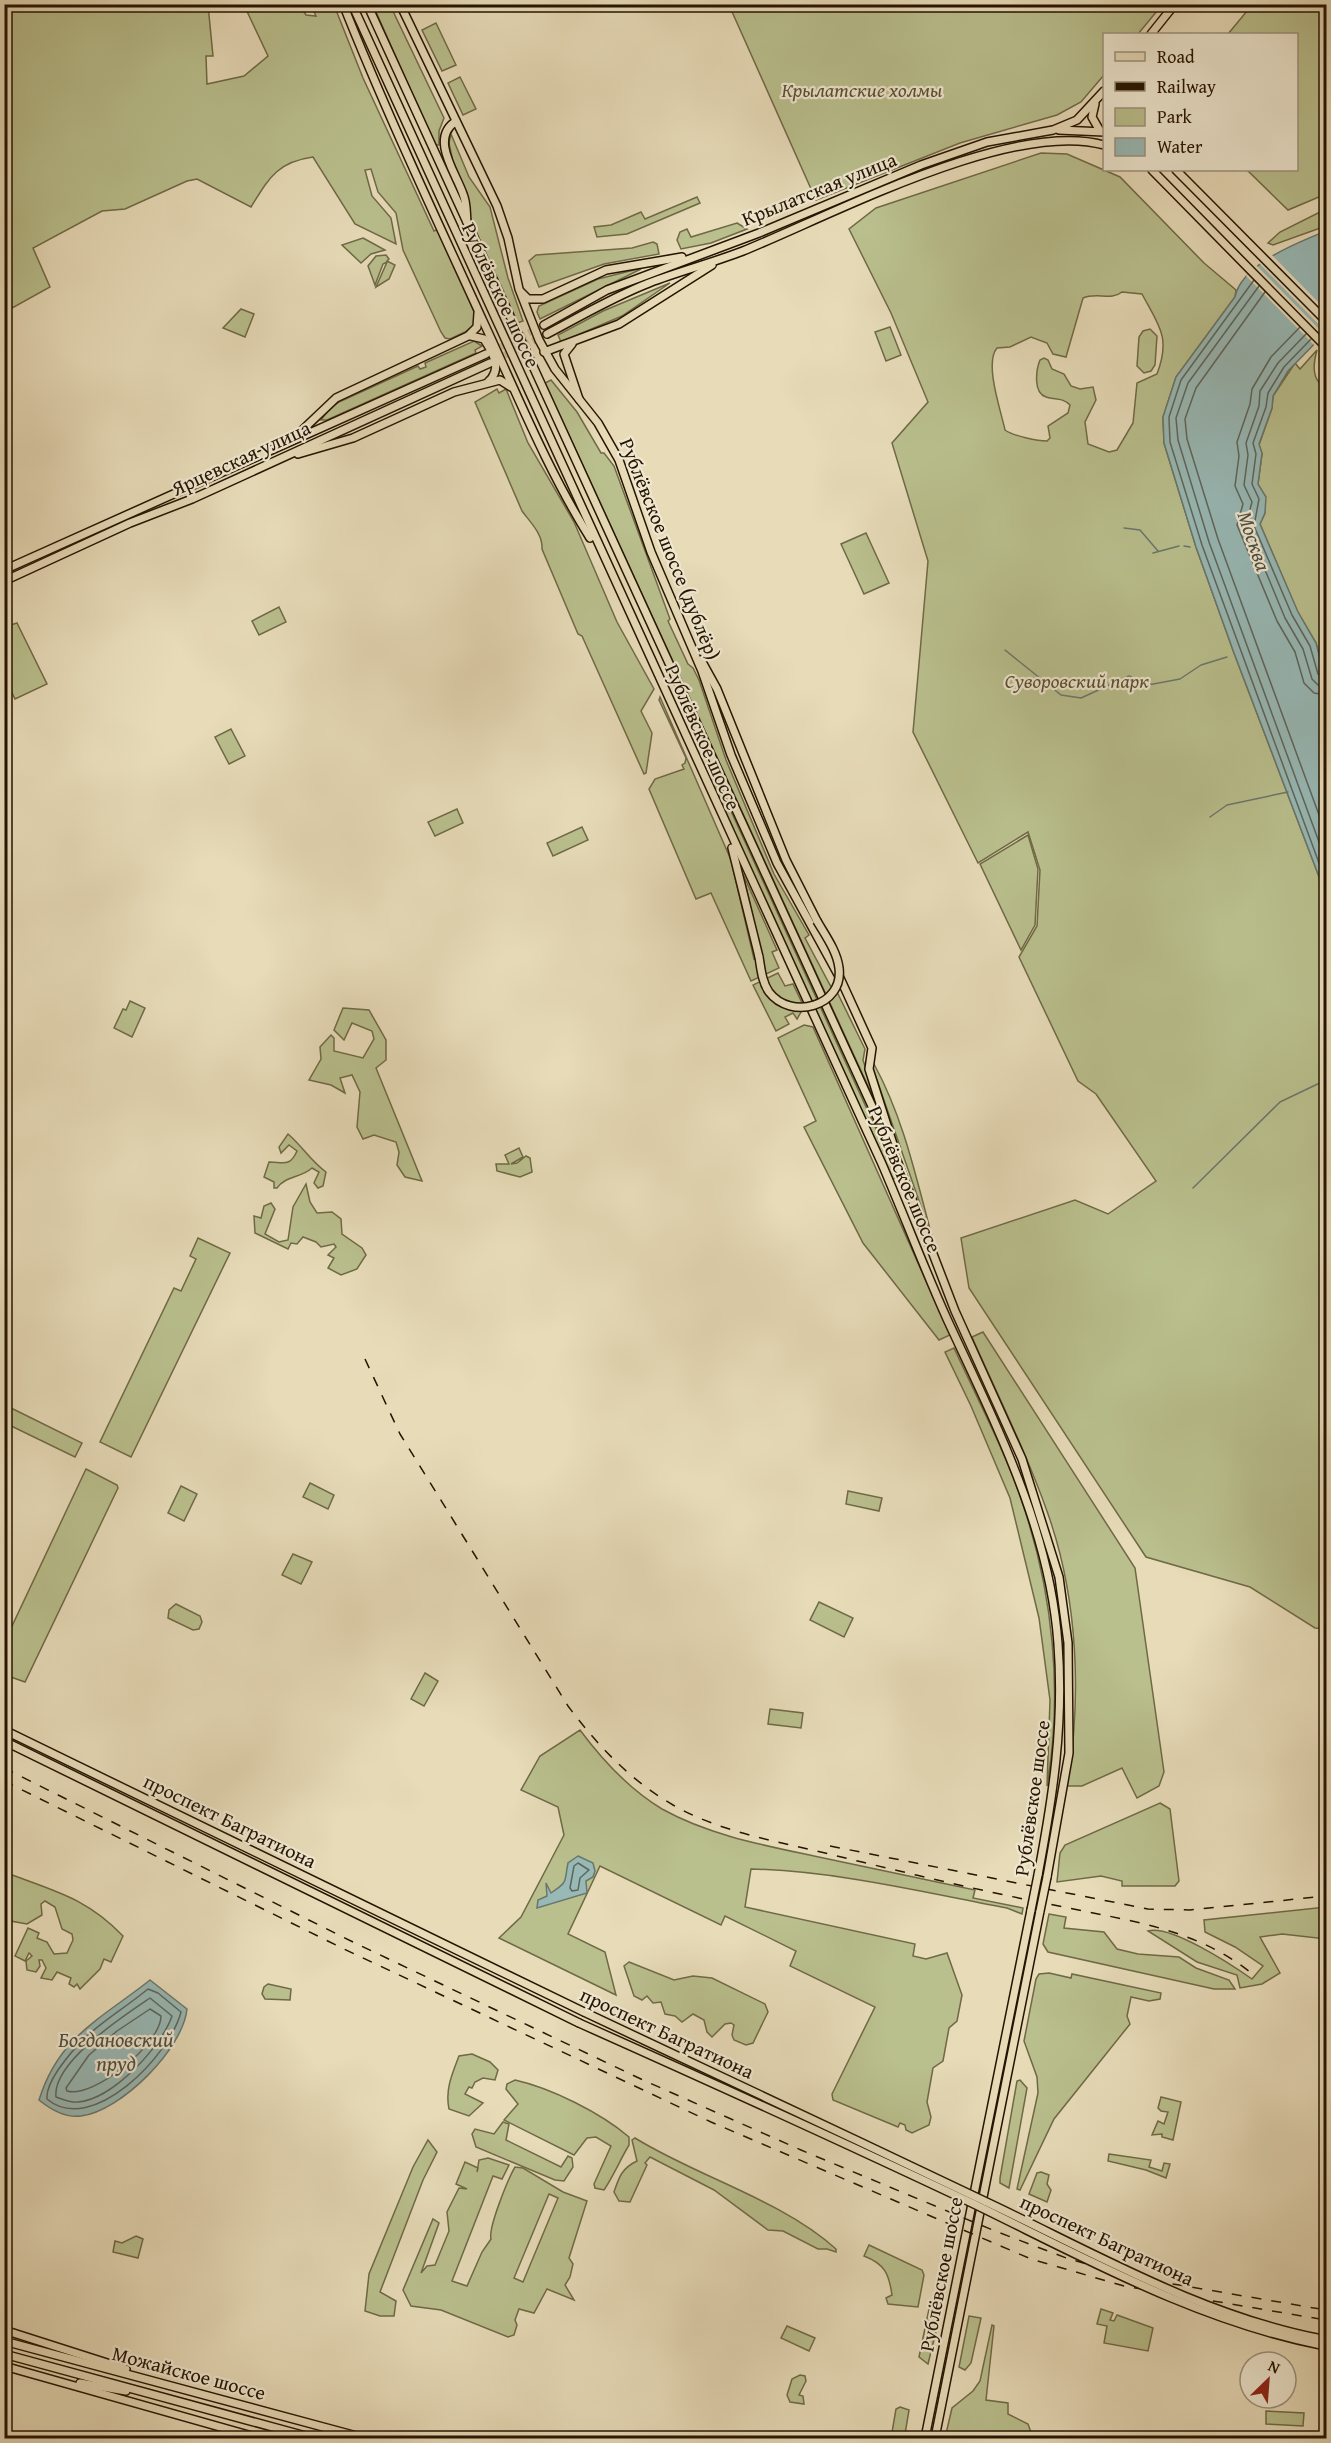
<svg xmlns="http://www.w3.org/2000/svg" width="1331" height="2443" font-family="'Gentium Book Plus',serif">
	<rect width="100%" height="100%" fill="#e7dbb8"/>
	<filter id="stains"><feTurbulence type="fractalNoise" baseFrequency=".00333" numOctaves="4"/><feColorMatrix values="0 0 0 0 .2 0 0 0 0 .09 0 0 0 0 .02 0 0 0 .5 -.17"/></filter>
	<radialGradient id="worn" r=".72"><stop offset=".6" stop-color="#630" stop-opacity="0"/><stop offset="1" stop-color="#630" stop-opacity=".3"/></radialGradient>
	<g fill="#b9bf8d" stroke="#6f6946" stroke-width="1.5" fill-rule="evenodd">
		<path d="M10 4 208 5 213 56H206L207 84 244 76 268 56 244 5H300L306 15 316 16 311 5H334L363 78 434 231 439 229 476 316 474 325 465 332 450 339 445 338 441 332 403 250 396 213 378 192 371 169 365 170 372 196 391 218 396 244 355 224 313 157C277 162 269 178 251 207L197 179 187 181 125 209 102 211 33 248 50 287 5 312 4 14Z"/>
		<path d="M373 5H390L444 118 439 131V145H435Z"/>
		<path d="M729 5H1162L1138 34H1104V75L1081 102 1057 115 960 143 816 200Z"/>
		<path d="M1252 5H1326V194L1288 210 1247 170H1296V34H1228Z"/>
		<path d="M436 23 456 65 442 71 422 30Z"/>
		<path d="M460 77 476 109 463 115 448 83Z"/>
		<path d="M451 134 469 177 490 207 508 278 523 321 517 323 470 218 467 194 453 162 449 143Z"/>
		<path d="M1041 153 1067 154 1120 177 1204 263 1236 290 1235 297 1176 377 1163 417 1164 443 1196 547 1234 653 1326 895V1629L1315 1628 1250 1587 1146 1557 969 1288 961 1238 1075 1200 1108 1214 1156 1181 1096 1094 1078 1081 1019 957 1037 926 1040 870 1028 832 978 863 913 732 928 561 892 443 928 402 891 313 849 229 876 208ZM1122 292 1142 294C1159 326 1171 337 1157 374L1137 383 1133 423 1117 450 1109 452 1088 444 1085 422 1096 400 1093 387 1080 389 1071 386 1064 374 1052 369 1048 360 1044 358 1040 360C1036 370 1033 393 1046 397 1055 400 1062 397 1070 405L1068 413 1048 426 1050 438 1047 441C1038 441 1013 436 1005 430 1001 411 984 363 997 348L1010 347 1031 337 1047 343 1053 354 1066 357 1083 298C1097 292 1111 301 1122 292Z"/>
		<path d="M697 197 700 203 627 234 597 237 594 227 611 225 641 212 645 219Z"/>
		<path d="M1326 209V226L1273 245 1268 243 1280 232Z"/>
		<path d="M737 223 747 229 711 243 681 249 677 240 680 232 687 229 691 237Z"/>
		<path d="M363 238 385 250 371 254 361 263 342 245Z"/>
		<path d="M653 242 657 244 659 254 604 264 539 287 529 261 536 255 632 248Z"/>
		<path d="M386 255 389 259 387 261 395 265 389 279 376 287 387 262 383 264 375 285 368 266 376 256Z"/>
		<path d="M638 269H641L540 319 537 312 539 306 598 279Z"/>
		<path d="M670 283 622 316 561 342 558 335 603 311Z"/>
		<path d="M241 309 254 314 245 337 223 328Z"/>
		<path d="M890 327 901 355 886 361 875 332Z"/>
		<path d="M1150 329 1157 336 1155 365 1151 371 1144 373 1137 366 1139 337 1143 331Z"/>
		<path d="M474 341 482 346 475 350 476 353 327 420H321L330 408 339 402 418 366 420 369 426 367 425 363Z"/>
		<path d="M1317 350C1313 364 1311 381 1326 387V681L1316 643 1298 613 1260 524 1265 513 1258 484 1262 454 1259 445 1272 408 1273 396 1295 363 1300 369Z"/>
		<path d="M551 380 577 412 601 453H604L614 466 670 619 668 621 688 664 693 668 699 680 726 760 774 874 809 935 805 938 830 985 837 992 865 1049 863 1060 880 1112 545 383Z"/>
		<path d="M497 389 499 393 506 389 528 443 574 522 617 622 654 689 641 711 652 733 646 773 644 774 582 636 578 634 542 549C543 534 530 522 522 511L475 402Z"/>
		<path d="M866 533 889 583 864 594 841 544Z"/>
		<path d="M279 607 286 622 259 635 252 621Z"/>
		<path d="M17 623 47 684 15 699 5 678 4 627Z"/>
		<path d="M660 697 731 860 754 959 762 957 743 874 777 950 772 952 779 968 751 981 711 893 696 899 649 789 655 779 684 769 682 765 685 763 686 758 659 700Z"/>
		<path d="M231 729 245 756 229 764 215 737Z"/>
		<path d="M710 765 898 1177 893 1179 705 768Z"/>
		<path d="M457 809 463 823 435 836 428 822Z"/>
		<path d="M582 827 588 840 553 856 547 843Z"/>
		<path d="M1028 835 1038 869 1035 925 1021 950 980 864Z"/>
		<path d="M778 973 785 986 793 984 804 1007 797 1019 793 1013 785 1017 789 1024 776 1031 753 985Z"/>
		<path d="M130 1001 145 1008 132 1037 114 1028 123 1009 126 1010Z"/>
		<path d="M343 1008 369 1010 386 1040V1060L376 1068 422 1181 405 1177 397 1165 399 1152 396 1142 374 1135 363 1139 357 1127 360 1092 352 1075 340 1078 345 1093 331 1085 309 1080 321 1059 320 1047 331 1035 334 1038V1051L363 1058 374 1039 372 1031 352 1023 344 1040 334 1030Z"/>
		<path d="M804 1025 813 1027 950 1335 939 1340 863 1243 804 1127 816 1121 778 1038Z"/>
		<path d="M871 1063 874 1064C905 1121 917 1182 934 1244Z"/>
		<path d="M288 1134C302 1146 311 1161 326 1172L323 1186 318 1188 314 1183 319 1172 312 1168C301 1178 285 1176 277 1188H274V1182L264 1177 269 1162C284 1162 290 1167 297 1151L289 1145 281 1153 279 1147Z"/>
		<path d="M519 1148 523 1157 511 1164 517 1163 526 1156 530 1158 532 1172 520 1177 497 1171 496 1164H509L505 1155Z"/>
		<path d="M306 1184 310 1202 317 1213 332 1212 341 1219 342 1234 362 1248 366 1255 357 1269 341 1275 328 1268 334 1258 328 1255 336 1247 334 1244 321 1247 316 1242 303 1237 297 1244 291 1243 288 1249 255 1233 254 1216 261 1218 264 1206 271 1203 275 1209 265 1234 279 1242 288 1240 293 1207Z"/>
		<path d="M198 1238 230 1253 131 1457 100 1442 174 1288 181 1291 196 1259 190 1256Z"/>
		<path d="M983 1332 1135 1568 1164 1772 1159 1786 1137 1798 1122 1768 1082 1786H1067C1082 1698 1078 1599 1048 1514 1027 1454 998 1396 972 1337Z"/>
		<path d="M954 1348C977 1398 1005 1451 1022 1502 1053 1592 1063 1692 1047 1786L1050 1700 1039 1618 1010 1498 971 1406 945 1352Z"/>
		<path d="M5 1405 82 1443 75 1457 5 1423Z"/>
		<path d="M86 1469 117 1485 118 1488 25 1682 5 1675V1641Z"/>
		<path d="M310 1483 334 1495 328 1509 303 1497Z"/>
		<path d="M181 1486 197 1494 184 1521 168 1513Z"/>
		<path d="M848 1491 882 1498 879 1511 846 1504Z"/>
		<path d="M293 1554 312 1562 301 1584 282 1575Z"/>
		<path d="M819 1602 853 1618 844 1637 810 1620Z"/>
		<path d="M176 1604 200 1616 202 1622 199 1629 193 1630 168 1618 169 1610Z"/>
		<path d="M425 1673 438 1681 424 1706 411 1699Z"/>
		<path d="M770 1709 803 1713 801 1728 768 1724Z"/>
		<path d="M580 1730C603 1761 629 1789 662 1809 709 1835 762 1845 814 1856 867 1867 921 1879 975 1890L973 1898 1023 1908 1022 1914 1007 1908C923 1892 836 1871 751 1869L745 1907 915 1944 913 1956 926 1959 947 1953 962 1995 957 2021 949 2028 943 2061 933 2068 927 2102 931 2117 929 2125 912 2133 906 2130 905 2125 900 2123 898 2127 833 2100 832 2094 875 2007 790 1966 796 1951 725 1916 721 1925 600 1866 568 1934 605 1952 616 1995 499 1938 521 1917 564 1835 558 1807 521 1790 540 1756Z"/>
		<path d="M1160 1803 1170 1809 1179 1881 1175 1886H1122V1881L1101 1876 1057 1882 1060 1853 1065 1845Z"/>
		<path d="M7 1873C54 1891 87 1898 123 1936L111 1962 104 1959 100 1969 80 1989 77 1984 74 1987 69 1984 71 1978 57 1972 52 1980 41 1978 46 1968 42 1960H39L40 1966 36 1972 27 1970 26 1961 32 1956 29 1953 25 1961 15 1956 28 1928 39 1933 37 1938 47 1942 54 1954 67 1953 73 1940 72 1934 62 1929 55 1907 45 1901 41 1904 42 1915 27 1924 5 1920V1893L9 1881 5 1879Z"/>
		<path d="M1326 1907V1939L1282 1934 1260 1937 1280 1973 1262 1984 1240 1988 1237 1975 1197 1962 1148 1931C1170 1924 1232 1965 1252 1979L1263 1966 1235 1947 1205 1932 1204 1920Z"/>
		<path d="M1049 1914 1066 1917 1064 1928 1104 1932 1117 1949 1138 1954 1179 1957 1196 1968 1229 1980 1235 1989H1214L1048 1952 1043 1944Z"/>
		<path d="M629 1962 674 1980 693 1976 712 1978 765 2004 768 2012 753 2043 746 2045 734 2040 732 2035 734 2025 731 2023 725 2024 712 2037 707 2032 704 2020 693 2014 682 2022 675 2016 665 2014 661 2002 653 2003 647 1996 642 2000 634 1996 624 1966Z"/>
		<path d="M1049 1973 1071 1978 1072 1974 1161 1993 1160 1999 1149 2001 1131 1997 1127 2016 1130 2024 1054 2119 1020 2190 1017 2189 1038 2093 1037 2077 1024 2041 1036 1979 1039 1974Z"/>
		<path d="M268 1984 291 1989 290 2000 265 1999 262 1994 264 1987Z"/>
		<path d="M472 2054 490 2062 498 2070 495 2080 483 2078 475 2082 472 2088 469 2087 465 2094 483 2103 469 2116 449 2109C445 2090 452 2074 459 2056Z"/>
		<path d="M515 2080C551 2088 601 2113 629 2137V2145C620 2160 614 2175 604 2190L595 2188 594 2184 611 2146 596 2137 587 2138 574 2155 504 2120 518 2104 506 2089 507 2084Z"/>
		<path d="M1020 2080 1027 2088 1009 2188 1000 2183V2178L1017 2081Z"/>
		<path d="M1161 2097 1181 2102 1173 2140 1162 2137V2134L1152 2135 1158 2121 1164 2124 1168 2112 1161 2111 1158 2108Z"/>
		<path d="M503 2122 509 2124 506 2140 561 2167 568 2156 572 2158 573 2167 564 2181 555 2180 476 2147 472 2134 475 2129 494 2134Z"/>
		<path d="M635 2138C698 2177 782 2200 836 2249V2252L827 2249H818L783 2231 768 2230 714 2190 650 2157 645 2163 647 2165 630 2202 619 2201 614 2192C619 2177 622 2168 637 2161L632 2140Z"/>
		<path d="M428 2140 437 2152 423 2180 380 2292 396 2301 394 2316H380L365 2311 369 2274 413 2167Z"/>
		<path d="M1109 2154 1151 2160 1149 2167 1162 2171 1164 2163 1170 2164 1166 2178 1146 2170 1108 2161Z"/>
		<path d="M488 2158 509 2165 502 2179 493 2176 452 2281 467 2286 482 2252 491 2239C488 2228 508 2179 515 2167L523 2168 563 2192 587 2201 569 2258 573 2264 570 2277 565 2285 574 2300 547 2289 534 2313 519 2309 515 2320 517 2325 514 2335 508 2337 441 2310 411 2306 403 2290 433 2219 439 2223 421 2273 427 2266 435 2265 449 2231 447 2212 459 2188 467 2189 456 2184 465 2162 478 2168 477 2172 479 2160ZM549 2194 558 2198 523 2282 514 2278Z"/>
		<path d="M1041 2172 1049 2175 1047 2184 1051 2190 1047 2202 1029 2194 1037 2173Z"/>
		<path d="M136 2236 143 2239 138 2258 113 2252 115 2241 122 2243Z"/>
		<path d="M869 2245 922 2270 924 2275 918 2307 888 2304 886 2298 892 2295C889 2274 885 2264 864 2256Z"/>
		<path d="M929 2309 941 2311 928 2364 919 2357Z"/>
		<path d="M1101 2309 1113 2313 1110 2320 1114 2321 1117 2315 1153 2328 1148 2351 1104 2343 1107 2326 1097 2324Z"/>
		<path d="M969 2316 981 2318 971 2363 965 2370 959 2367Z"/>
		<path d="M992 2325 994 2326 986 2400 1008 2403V2414L1028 2424 1033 2438H945L952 2408 973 2391 980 2381Z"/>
		<path d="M787 2326 815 2338 809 2351 781 2338Z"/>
		<path d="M800 2375 805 2376 806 2381 799 2395 803 2396 804 2404 790 2402 787 2395 792 2379Z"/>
		<path d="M900 2407 909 2410 905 2434 901 2437 892 2432 896 2409Z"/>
		<path d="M1266 2411 1304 2413 1303 2426 1266 2424Z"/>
	</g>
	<g fill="#98b9b6" stroke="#6a776d" stroke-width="1.5">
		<path d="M1326 231V332L1288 371 1273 396 1272 408 1259 444 1262 453 1258 484 1266 497 1265 513 1260 524 1298 612 1316 643 1326 681V895L1234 653 1196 547 1164 443 1163 417 1176 377 1235 297C1241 264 1299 242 1326 231Z"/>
		<path d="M578 1856 593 1863 595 1871 593 1877 586 1881 587 1893 537 1908 538 1900 547 1896 546 1883 551 1893C569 1881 564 1882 568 1863Z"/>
		<path d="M150 1980 187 2009C183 2049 121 2111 81 2116 66 2118 50 2109 39 2100 59 2036 101 2019 150 1980Z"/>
	</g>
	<g fill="#e7dbb8">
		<path d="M1270 253 1326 310V332L1259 263Z"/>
		<path d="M1256 265 1326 336 1316 347 1246 276Z"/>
	</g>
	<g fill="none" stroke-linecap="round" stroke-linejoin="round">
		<g stroke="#5e665b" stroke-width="1.5">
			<path d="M1254 280 1181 380 1169 417 1170 442 1202 545 1326 882"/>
			<path d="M1259 286 1188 383 1176 418 1178 440 1209 542 1326 861"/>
			<path d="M1265 292 1196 388 1185 419 1187 439 1218 539 1326 834"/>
			<path d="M1300 327 1271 357 1252 389 1250 404 1237 442 1239 456 1235 486 1243 504 1237 525 1277 621 1295 652 1304 683 1314 693 1326 695"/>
			<path d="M1306 334 1278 363 1260 391 1259 406 1246 443 1248 455 1244 485 1252 502 1246 524 1285 618 1303 649 1312 679 1318 685 1326 686"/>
			<path d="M1311 339 1284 367 1268 393 1266 407 1253 443 1256 454 1252 484 1259 499 1254 526 1292 615 1310 646 1318 674 1326 679"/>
			<path d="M578 1863 589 1870 580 1878 578 1890 572 1891 570 1888 574 1866Z"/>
			<path d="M148 1989 158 1993 181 2012C170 2055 92 2137 47 2099 46 2089 52 2079 58 2070 87 2028 111 2019 148 1989Z"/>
			<path d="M150 1998 172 2016C162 2046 112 2100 78 2102 71 2103 62 2099 56 2097 52 2062 125 2015 150 1998Z"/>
			<path d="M150 2009 161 2016C161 2044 93 2099 67 2091L66 2088 89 2055 117 2031Z"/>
		</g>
		<g stroke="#6a776d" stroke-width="1.5">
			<path d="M1124 528 1140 530 1158 551"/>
			<path d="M1184 546 1190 547"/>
			<path d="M1153 553 1179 546"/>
			<path d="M1005 650 1061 695 1081 698 1129 676 1148 685 1180 679 1201 665 1227 657"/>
			<path d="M1210 817 1227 805 1288 792"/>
			<path d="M1193 1188 1280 1102 1326 1080"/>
		</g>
		<g stroke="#cabd9c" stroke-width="7" stroke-dasharray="7 3.5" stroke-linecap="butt">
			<path d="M491 352 544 325"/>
			<path d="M495 360 547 334"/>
		</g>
		<g stroke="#251300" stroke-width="10">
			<g id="major">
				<path d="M343 4C386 112 435 216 483 321 517 394 547 469 590 538"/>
				<path d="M352 4 882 1164C904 1215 924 1268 947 1319 995 1423 1050 1528 1058 1644 1064 1725 1053 1796 1038 1875"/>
				<path d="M367 4 898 1163 955 1311 1022 1459 1059 1577 1068 1643 1069 1753 1047 1877"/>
				<path d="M400 4 497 206 508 238 519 289 539 340 555 369 598 423 619 460 651 552 702 671 731 755 777 863 840 978 872 1048 869 1069 893 1144"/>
				<path d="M1151 34 1175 4"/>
				<path d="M1095 104 1092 117 1100 131"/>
				<path d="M455 122C430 139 456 173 463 194 467 203 466 213 467 222"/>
				<path d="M1059 130 1104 132"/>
				<path d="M1152 170 1326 347"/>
				<path d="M1176 170 1326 321"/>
				<path d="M521 292 528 299H543L606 270 682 257"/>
				<path d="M544 325 607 290 759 233 921 165 987 142 1053 130 1077 120 1104 91"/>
				<path d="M547 334C581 316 613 297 649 283 680 271 712 263 743 251 832 215 1012 119 1104 145"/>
				<path d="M471 336 484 339C493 353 503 369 488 382"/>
				<path d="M572 344 564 354 579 399"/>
				<path d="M544 352 619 324 712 265"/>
				<path d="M296 436 336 398 468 336 477 327 478 313"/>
				<path d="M298 454 353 438 454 392 500 380 511 387"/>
				<path d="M4 570 486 354"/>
				<path d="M4 581 130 523 192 499 490 363"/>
				<path d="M701 660 717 689 786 860 817 921"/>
				<path d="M732 848 759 957"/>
				<path d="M4 1730 584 2012"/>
				<path d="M4 1741 579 2023"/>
				<path d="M4 2330 126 2369"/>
				<path d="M4 2341 364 2438"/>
				<path d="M4 2354 313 2438"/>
				<path d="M4 2366 259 2438"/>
				<path d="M80 2383 126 2391"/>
				<path d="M925 2438 1031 1910"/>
				<path d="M935 2438 1040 1911"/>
			</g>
		</g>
		<use href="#major" stroke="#e7dbb8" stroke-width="7"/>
		<g stroke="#251300" stroke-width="1.5" stroke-dasharray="10 10" stroke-linecap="butt">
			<path d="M365 1359 400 1434 568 1706C598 1746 630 1780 673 1805 720 1832 776 1841 829 1854 907 1873 985 1892 1064 1907 1130 1921 1196 1929 1250 1972"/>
			<path d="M4 1768 355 1943 643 2080 801 2150 995 2231 1069 2259 1138 2278 1326 2310"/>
			<path d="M4 1781 344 1949 711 2122 1031 2259 1124 2286 1326 2320"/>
			<path d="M830 1846 1148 1909 1190 1910 1326 1896"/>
		</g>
		<g stroke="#251300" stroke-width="10" stroke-linecap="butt">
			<g id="major-bridge">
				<path d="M759 957C761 969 762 982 769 992 791 1021 844 1006 839 968 837 951 825 935 817 921"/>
				<path d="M1031 1910 1038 1875"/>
				<path d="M1040 1911 1047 1877"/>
				<path d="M584 2012C722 2077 861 2142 999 2208 1103 2258 1207 2317 1322 2339"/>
				<path d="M579 2023C711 2082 843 2142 974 2204 1085 2258 1198 2321 1321 2345"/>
			</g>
		</g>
		<use href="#major-bridge" stroke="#e7dbb8" stroke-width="7"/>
	</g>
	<g text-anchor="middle" stroke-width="4.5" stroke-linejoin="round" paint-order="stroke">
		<g font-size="20" font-style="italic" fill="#594f31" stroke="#efe8d1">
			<text x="862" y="97">Крылатские холмы</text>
			<text x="1077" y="688">Суворовский парк</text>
		</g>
		<g font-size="20" fill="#251300" stroke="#efe8d1">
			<text transform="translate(819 189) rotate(-22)" y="7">Крылатская улица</text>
			<text transform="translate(501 295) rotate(65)" y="7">Рублёвское шоссе</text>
			<text transform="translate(241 458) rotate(-25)" y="7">Ярцевская улица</text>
			<text transform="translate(670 549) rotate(68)" y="7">Рублёвское шоссе (дублёр)</text>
			<text transform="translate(703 737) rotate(66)" y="7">Рублёвское шоссе</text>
			<text transform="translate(905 1179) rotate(67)" y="7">Рублёвское шоссе</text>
			<text transform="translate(1032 1798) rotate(-82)" y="7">Рублёвское шоссе</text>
			<text transform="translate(230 1821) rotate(26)" y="7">проспект Багратиона</text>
			<text transform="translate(667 2033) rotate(25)" y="7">проспект Багратиона</text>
			<text transform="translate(1107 2240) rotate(25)" y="7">проспект Багратиона</text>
			<text transform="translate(941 2274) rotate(-79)" y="7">Рублёвское шоссе</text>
			<text transform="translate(189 2373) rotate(15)" y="7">Можайское шоссе</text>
		</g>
		<g font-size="21" font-style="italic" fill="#4d4d40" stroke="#efe8d1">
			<text transform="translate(1254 541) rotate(71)" y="7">Москва</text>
			<text x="116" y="2047">Богдановский<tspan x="116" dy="24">пруд</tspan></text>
		</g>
	</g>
	<rect width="1331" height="2443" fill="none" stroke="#e7dbb8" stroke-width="24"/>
	<rect x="6" y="6" width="1319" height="2431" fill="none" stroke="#251300" stroke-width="3"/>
	<rect x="12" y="12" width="1307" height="2419" fill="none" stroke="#251300" stroke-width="1.5"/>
	<rect x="1103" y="33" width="195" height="138" fill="#efe8d1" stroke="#9e937d" stroke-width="1.5"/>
	<rect x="1115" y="52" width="30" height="9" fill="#e7dbb8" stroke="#9e937d" stroke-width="1.5"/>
	<text x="1157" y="63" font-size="18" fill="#251300">Road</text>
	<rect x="1115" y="82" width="30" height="9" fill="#251300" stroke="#9e937d" stroke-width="1.5"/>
	<text x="1157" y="93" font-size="18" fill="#251300">Railway</text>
	<rect x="1115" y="108" width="30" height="18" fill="#b9bf8d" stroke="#9e937d" stroke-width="1.5"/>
	<text x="1157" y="123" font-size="18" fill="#251300">Park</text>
	<rect x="1115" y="138" width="30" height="18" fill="#98b9b6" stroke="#9e937d" stroke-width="1.5"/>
	<text x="1157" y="153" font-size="18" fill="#251300">Water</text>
	<g transform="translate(1268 2380) rotate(25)"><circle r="28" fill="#efe8d1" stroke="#9e937d" stroke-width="1.5"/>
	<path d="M0-4.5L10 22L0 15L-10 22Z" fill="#8f2418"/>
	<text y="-9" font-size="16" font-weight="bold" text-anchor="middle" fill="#251300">N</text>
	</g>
	<rect width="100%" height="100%" filter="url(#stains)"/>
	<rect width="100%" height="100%" fill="url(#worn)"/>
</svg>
